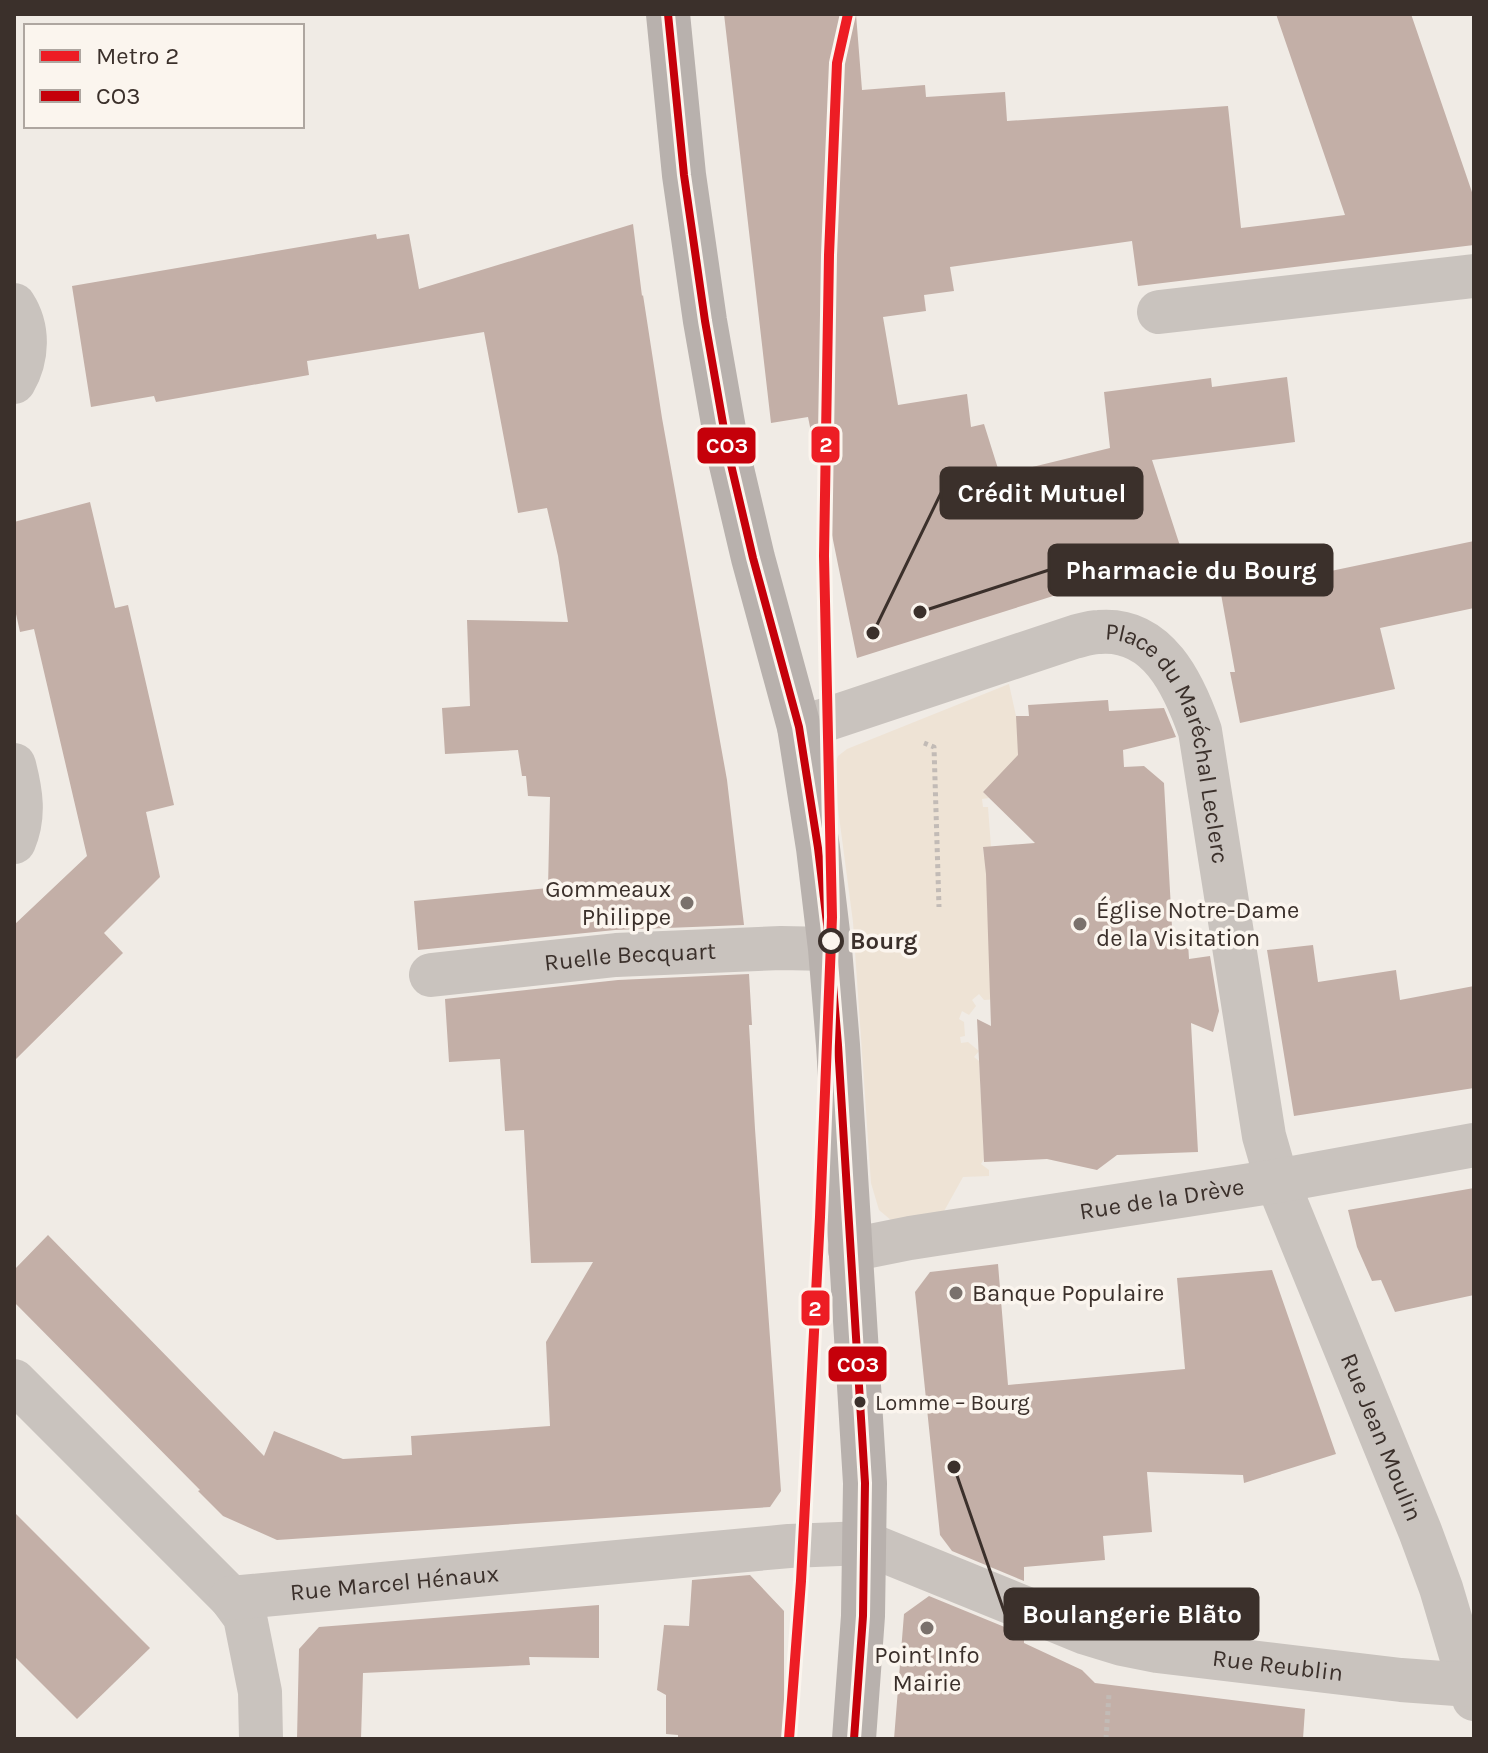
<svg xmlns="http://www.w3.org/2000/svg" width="1488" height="1753" font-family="Karla,sans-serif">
	<rect width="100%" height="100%" fill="#f0ebe5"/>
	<path fill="#eee3d5" d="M1009 684 1016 716 1030 762 996 788 991 784 983 792 989 798 982 799 983 807H988L991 847 983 848 984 858H991L993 898 987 899V908L999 999 984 1000 979 994 972 1000 976 1006 969 1015 962 1011 959 1019 964 1022 965 1036 960 1037 961 1043 968 1042 979 1051 974 1057 979 1061 984 1159 981 1164 989 1170V1176L963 1177 943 1213 892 1221 879 1210 871 1183 853 922 833 771 838 756 847 749Z"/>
	<g fill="#c3afa7">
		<path d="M724 14H856L862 90 925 85 926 97 1005 92 1007 121 1228 106 1241 228 1345 215 1276 14H1411L1474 198V245L1138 286 1132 241 950 267 954 291 924 295 926 311 883 317 898 405 967 394 971 427 984 424 1000 475 1110 448 1104 392 1211 378 1212 387 1287 377 1295 442 1152 460 1183 555 857 658 808 417 771 423Z"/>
		<path d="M633 224 642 296 643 295 662 418 727 780 744 925 615 930 418 950 414 901 548 888 550 797 528 796 526 776H522L518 750 445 754 442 708 470 706 467 620 568 622 558 556 547 508 518 513 484 332 307 361 309 375 156 402 154 396 91 407 72 286 376 234 377 239 409 234 419 289Z"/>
		<path d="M90 502 115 608 128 605 174 805 146 812 160 877 104 933 123 953 14 1061V925L87 856 34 629 20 632 14 605V522Z"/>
		<path d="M1474 541V608L1380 628 1395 689 1240 723 1230 672H1235L1221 594Z"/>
		<path d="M1108 700 1109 711 1164 708 1176 737 1123 750 1124 767 1144 766 1164 783 1173 945 1188 943 1189 959 1210 956 1219 1011 1213 1032 1191 1023 1198 1152 1117 1155 1097 1170 1047 1159 984 1162 977 1019 991 1026 986 874 983 847 1035 843 983 792 1018 755 1016 716H1029L1028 705Z"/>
		<path d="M1313 945 1318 982 1396 970 1400 1000 1474 986V1088L1294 1116 1267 950Z"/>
		<path d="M749 974 752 1025H749L755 1129 781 1491 770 1507 277 1540 223 1516 198 1491 200 1490 14 1302V1270L48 1235 264 1456 274 1431 343 1459 412 1455 411 1436 550 1426 546 1342 593 1262 531 1263 524 1130 505 1131 500 1059 449 1062 445 999 618 980Z"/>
		<path d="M1474 1188V1295L1395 1312 1381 1280 1372 1281 1357 1247 1348 1210Z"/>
		<path d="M998 1264 1008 1385 1185 1369 1177 1278 1272 1270 1336 1454 1244 1483 1243 1475 1147 1472 1152 1532 1103 1536 1105 1560 1024 1567V1581L952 1551 940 1535 915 1292 930 1272Z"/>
		<path d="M14 1512 150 1648 77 1719 14 1656Z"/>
		<path d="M750 1575 784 1611V1739H678V1735L666 1734V1695L657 1690 664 1625 689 1626 692 1580Z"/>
		<path d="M929 1596 1024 1635V1643L1082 1670 1095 1683 1305 1709 1303 1739H894L904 1614Z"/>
		<path d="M599 1605V1658L529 1657 530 1665 363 1673 361 1739H297L299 1649 319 1627Z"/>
	</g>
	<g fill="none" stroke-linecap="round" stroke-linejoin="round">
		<g stroke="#c2bbb6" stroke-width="5" stroke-dasharray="4 4" stroke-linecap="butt">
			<path d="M924 743 934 747 939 907"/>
			<path d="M1106 1739 1109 1694"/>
		</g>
		<g stroke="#c9c3be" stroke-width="44">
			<path d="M14 305C29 328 28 358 14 382"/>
			<path d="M1159 312 1474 276"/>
			<path id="s1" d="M799 727 822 721 1074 637C1082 635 1090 632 1099 632 1158 627 1184 685 1200 731L1264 1136 1277 1181 1295 1225 1420 1531 1441 1588 1474 1699"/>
			<path d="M14 765C21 792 25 816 14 842"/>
			<path id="s2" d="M431 975 616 955 781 948 830 949"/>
			<path id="s3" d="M850 1250 910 1238 1277 1181 1474 1145"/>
			<path d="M14 1381 231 1598 245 1617 260 1692 261 1739"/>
			<path id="s4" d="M231 1598 789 1546 865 1543 1086 1633 1122 1644 1157 1651 1401 1680 1470 1685"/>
		</g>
		<path stroke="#b8b1ad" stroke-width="44" d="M668 14 684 175 705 321 728 452 753 558 799 727 818 848 830 949 838 1045 865 1483 863 1616 854 1739"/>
		<g stroke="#fbf5ee" stroke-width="14">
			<path id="bus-1" d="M668 14 684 175 705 321 728 452 753 558 799 727 818 848 830 949 838 1045 865 1483 863 1616 854 1739"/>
		</g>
		<use href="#bus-1" stroke="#c5000a" stroke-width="8"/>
		<g stroke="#fbf5ee" stroke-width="16">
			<path id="metro-1" d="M789 1739 801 1581 820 1217 832 917 824 556 829 255 837 63 848 14"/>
		</g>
		<use href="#metro-1" stroke="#ed1d24" stroke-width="10"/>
	</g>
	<g fill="#7a716c" stroke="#fbf5ee" stroke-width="3">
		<circle cx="687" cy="903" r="8"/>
		<circle cx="1080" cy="924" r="8"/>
		<circle cx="956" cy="1293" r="8"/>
		<circle cx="927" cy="1628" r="8"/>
	</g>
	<circle fill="#fbf5ee" stroke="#3b302b" stroke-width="4" cx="831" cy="941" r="11"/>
	<circle fill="#3b302b" stroke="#fbf5ee" stroke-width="3" cx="860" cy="1402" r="7"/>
	<g text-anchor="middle" stroke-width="7" stroke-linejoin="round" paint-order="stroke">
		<g font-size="22" fill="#3b302b" stroke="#fbf5ee" text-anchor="start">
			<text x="875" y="1410">Lomme – Bourg</text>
		</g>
		<g font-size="24" fill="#3b302b" stroke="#fbf5ee">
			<text dy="8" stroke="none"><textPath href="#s1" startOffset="462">Place du Maréchal Leclerc</textPath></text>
			<text dy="8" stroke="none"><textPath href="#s2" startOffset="200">Ruelle Becquart</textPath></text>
			<text dy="8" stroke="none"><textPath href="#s3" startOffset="316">Rue de la Drève</textPath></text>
			<text dy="8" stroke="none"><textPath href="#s1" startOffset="1202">Rue Jean Moulin</textPath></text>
			<text dy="8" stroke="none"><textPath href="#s4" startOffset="164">Rue Marcel Hénaux</textPath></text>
			<text dy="8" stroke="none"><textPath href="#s4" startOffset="1070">Rue Reublin</textPath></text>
		</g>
		<g font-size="24" fill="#3b302b" stroke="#fbf5ee" text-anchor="start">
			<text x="671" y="897" text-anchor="end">Gommeaux<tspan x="671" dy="28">Philippe</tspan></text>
			<text x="1096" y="918">Église Notre-Dame<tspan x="1096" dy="28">de la Visitation</tspan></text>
			<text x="972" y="1301">Banque Populaire</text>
			<text x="927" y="1663" text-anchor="middle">Point Info<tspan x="927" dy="28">Mairie</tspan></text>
		</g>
		<g font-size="24" font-weight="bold" fill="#3b302b" stroke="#fbf5ee" text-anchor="start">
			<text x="850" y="949">Bourg</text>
		</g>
	</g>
	<path fill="none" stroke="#3b302b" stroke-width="3" d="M873 633L941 493M920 612L1049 570M954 1467L1005 1614"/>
	<g fill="#3b302b" stroke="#fbf5ee" stroke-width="3">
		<circle cx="873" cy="633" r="8"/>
		<circle cx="920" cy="612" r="8"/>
		<circle cx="954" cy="1467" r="8"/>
	</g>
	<g fill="#3b302b" stroke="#3b302b" stroke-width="3">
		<rect x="941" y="468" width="201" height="50" rx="8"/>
		<rect x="1049" y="545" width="283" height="50" rx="8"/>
		<rect x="1005" y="1589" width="253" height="50" rx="8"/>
	</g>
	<g font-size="26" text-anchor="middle" font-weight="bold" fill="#fff">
		<text x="1042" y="502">Crédit Mutuel</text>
		<text x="1191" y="579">Pharmacie du Bourg</text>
		<text x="1132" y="1623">Boulangerie Blãto</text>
	</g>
	<g stroke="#fbf5ee" stroke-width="3">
		<rect x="810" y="425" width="31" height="39" rx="8" fill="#ed1d24"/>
		<rect x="696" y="426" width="61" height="39" rx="8" fill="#c5000a"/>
		<rect x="800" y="1289" width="31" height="38" rx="8" fill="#ed1d24"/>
		<rect x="827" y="1345" width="61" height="38" rx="8" fill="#c5000a"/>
	</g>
	<g font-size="22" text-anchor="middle" font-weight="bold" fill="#fff">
		<text x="826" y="452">2</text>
		<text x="727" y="453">CO3</text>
		<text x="815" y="1316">2</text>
		<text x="858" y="1372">CO3</text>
	</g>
	<rect width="1488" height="1753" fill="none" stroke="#3b302b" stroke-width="32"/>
	<rect x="24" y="24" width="280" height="104" fill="#fbf5ee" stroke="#aea6a0" stroke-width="2"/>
	<rect x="40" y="50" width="40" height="12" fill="#ed1d24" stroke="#aea6a0" stroke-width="2"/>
	<text x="96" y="64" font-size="24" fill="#3b302b">Metro 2</text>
	<rect x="40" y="90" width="40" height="12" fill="#c5000a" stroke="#aea6a0" stroke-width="2"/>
	<text x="96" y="104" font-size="24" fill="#3b302b">CO3</text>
</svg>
